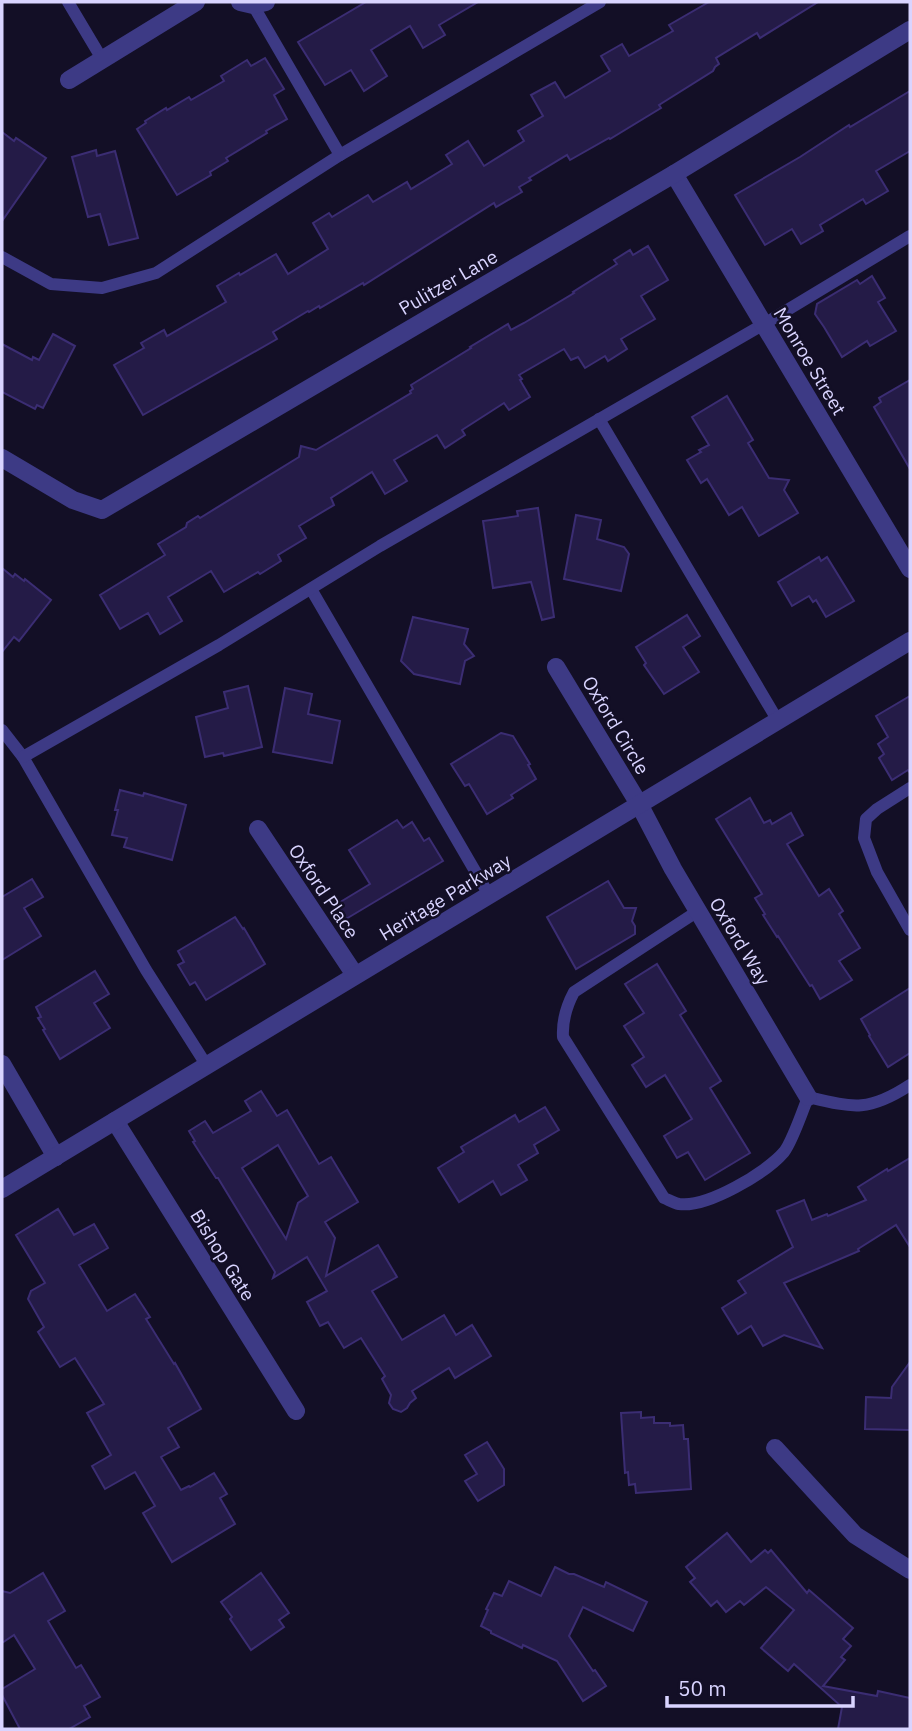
<svg xmlns="http://www.w3.org/2000/svg" width="912" height="1731" font-family="'IBM Plex Sans',sans-serif">
	<rect width="100%" height="100%" fill="#130f26"/>
	<g fill="#241b47" stroke="#3b2d73" stroke-width="2" fill-rule="evenodd">
		<path d="M366 2H478L439 25 445 35 423 48 410 26 371 50 387 76 364 91 351 70 325 85 298 42Z"/>
		<path d="M709 2H818L760 38 757 33 716 58 719 64 715 67 713 71 659 105 661 108 610 139 609 138 570 160 567 155 529 178 531 180 519 187 522 192 496 207 494 203 364 285 363 283 320 308 319 306 309 312 308 311 273 332 277 339 143 415 114 365 144 348 141 343 164 330 167 336 226 302 217 286 239 273 240 275 276 254 288 274 328 249 313 223 329 213 332 217 368 195 373 202 407 182 411 189 452 164 446 155 468 141 484 166 524 141 518 131 543 116 531 95 555 82 565 98 610 71 601 56 622 44 629 56 673 31 669 25Z"/>
		<path d="M265 58 284 89 274 95 287 119 266 131 267 133 226 158 228 161 210 172 211 175 177 195 137 129 146 123 145 121 166 108 167 110 189 97 191 100 224 81 221 76 247 60 251 66Z"/>
		<path d="M910 91V151L876 171 888 191 866 204 863 199 820 225 823 231 801 244 792 229 765 245 735 195 800 157 849 125 850 127Z"/>
		<path d="M2 132 14 141 16 138 46 158 2 221Z"/>
		<path d="M96 150 97 156 115 151 138 238 109 245 100 214 88 217 72 157Z"/>
		<path d="M648 246 668 280 641 296 655 319 621 339 627 349 608 361 605 356 585 368 578 357 571 360 564 349 519 375 522 379 520 380 530 397 509 410 504 403 462 430 465 435 445 448 437 435 394 460 407 481 385 494 372 472 331 498 334 505 299 526 306 538 278 555 281 561 260 574 258 572 224 592 211 571 168 597 182 621 160 634 148 613 120 629 100 595 165 555 158 544 186 527 187 523 198 516 200 518 299 457 301 446 316 450 411 393 410 391 413 389 411 385 471 348 470 347 508 324 511 330 524 323 574 293 573 292 617 264 614 260 630 250 633 255Z"/>
		<path d="M872 276 885 298 878 302 896 331 870 346 867 341 842 357 824 327 815 314 817 304 857 280 860 284Z"/>
		<path d="M53 334 75 346 43 408 37 405 35 409 2 392V344L32 360 33 357 39 360Z"/>
		<path d="M910 380V469L874 407 881 402 879 398Z"/>
		<path d="M727 396 753 440 748 443 769 478 789 480 784 490 798 513 759 536 742 507 729 515 707 479 701 483 687 460 701 452 699 450 709 445 692 417Z"/>
		<path d="M538 508 554 617 542 620 531 582 493 588 483 521 518 516 517 511Z"/>
		<path d="M576 515 601 520 597 539 624 547 629 554 621 591 564 579Z"/>
		<path d="M819 557 821 561 827 557 854 601 826 617 816 600 813 602 809 596 792 606 778 582Z"/>
		<path d="M2 568 13 577 15 574 24 581 25 579 51 600 19 641 14 637 2 652Z"/>
		<path d="M687 615 700 636 683 647 699 672 664 694 644 665 646 663 636 647Z"/>
		<path d="M413 617 468 629 464 644 474 656 465 661 460 684 414 674 401 661Z"/>
		<path d="M248 686 262 747 224 756 223 753 205 757 196 717 228 708 224 692Z"/>
		<path d="M285 688 312 694 308 714 340 721 332 763 273 752Z"/>
		<path d="M910 696V773L908 770 892 780 879 758 884 754 878 744 888 737 876 716Z"/>
		<path d="M501 733 513 736 530 764 528 765 536 779 511 795 513 798 487 814 469 784 465 786 451 764Z"/>
		<path d="M120 790 143 796 144 793 186 805 172 860 124 847 127 838 112 835 118 810H115Z"/>
		<path d="M750 798 764 823 770 820 772 824 791 813 803 835 787 844 819 896 829 889 843 911 839 914 860 948 839 961 852 980 820 999 812 985 810 986 778 936 777 937 763 915 765 914 755 898 762 894 716 819Z"/>
		<path d="M397 820 403 828 412 822 424 841 429 838 443 861 346 919 337 904 370 884 349 850Z"/>
		<path d="M32 879 43 897 24 908 41 936 2 960V897Z"/>
		<path d="M608 881 624 908H636L632 921 635 926V934L576 969 547 917Z"/>
		<path d="M235 917 243 929 244 928 265 964 206 1000 195 982 190 985 178 965 184 962 178 951Z"/>
		<path d="M657 964 686 1011 680 1015 721 1081 710 1088 750 1153 705 1180 688 1152 677 1158 664 1136 692 1119 665 1075 646 1087 632 1065 644 1057 624 1026 644 1013 625 984Z"/>
		<path d="M95 971 109 994 94 1003 110 1028 60 1059 43 1030 45 1029 38 1018 41 1017 36 1007Z"/>
		<path d="M910 988V1053L888 1067 869 1036 870 1035 861 1019Z"/>
		<path d="M261 1091 277 1116 287 1110 319 1164 331 1157 358 1202 325 1222 335 1238 326 1276 378 1245 397 1277 372 1291 402 1340 444 1315 456 1335 472 1325 491 1356 455 1378 449 1368 412 1391 416 1398 410 1403 407 1408 401 1412 393 1409 389 1403 391 1395 382 1379 385 1376 361 1338 344 1348 328 1322 320 1326 307 1302 327 1291 307 1257 273 1278 275 1272 218 1178H216L193 1142 195 1141 189 1131 205 1121 213 1133 251 1111 245 1101ZM278 1145 308 1196 298 1203 286 1239 242 1168Z"/>
		<path d="M545 1107 559 1130 534 1145 538 1153 518 1165 527 1180 501 1195 493 1181 459 1202 438 1168 464 1152 461 1147 515 1115 519 1122Z"/>
		<path d="M910 1158V1247L896 1225 858 1249 859 1251 784 1283 822 1348 784 1335 763 1346 751 1326 738 1334 722 1308 746 1293 738 1281 793 1247 777 1211 804 1200 812 1220 827 1214 828 1216 866 1200 858 1187 887 1169 888 1171Z"/>
		<path d="M58 1209 74 1235 94 1224 108 1248 79 1265 107 1311 135 1294 150 1317 146 1319 174 1364 175 1363 201 1409 168 1428 179 1447 161 1457 181 1490 189 1486 190 1487 214 1473 227 1494 220 1498 235 1524 172 1562 143 1513 155 1506 135 1472 105 1489 92 1466 111 1455 87 1413 104 1404 75 1358 60 1367 38 1332 44 1327 28 1299 31 1291 45 1283 16 1235Z"/>
		<path d="M910 1362V1430L865 1429 866 1397 891 1398 892 1387Z"/>
		<path d="M641 1412V1418L654 1417V1423H670V1426L683 1425 684 1439H688L691 1489 636 1493 635 1484 629 1485 628 1472 625 1473 621 1413Z"/>
		<path d="M487 1442 504 1469V1485L478 1501 465 1481 477 1474 465 1455Z"/>
		<path d="M727 1533 751 1562 765 1550 768 1553 771 1550 807 1593 809 1590 853 1628 843 1639 851 1646 841 1657 845 1660 823 1686 877 1696 878 1691 910 1698V1729H838L842 1707 794 1664 788 1671 761 1648 794 1610 766 1587 744 1605 740 1601 726 1612 717 1601 711 1606 690 1582 695 1578 686 1567Z"/>
		<path d="M555 1567 569 1574H574L604 1587 606 1582 647 1602 633 1631 583 1607 569 1636 593 1671 595 1670 606 1686 583 1701 557 1661 523 1645 522 1648 491 1633V1631L481 1626 488 1610 486 1609 494 1593 502 1596 509 1581 541 1596Z"/>
		<path d="M43 1573 65 1611 48 1621 76 1668 81 1665 100 1697 84 1706 90 1717 69 1729H20L2 1695V1689L35 1669 14 1635 2 1643V1591L10 1593Z"/>
		<path d="M261 1573 289 1613 279 1620 284 1627 251 1650 230 1619 232 1617 221 1602Z"/>
	</g>
	<g fill="none" stroke-linecap="round" stroke-linejoin="round">
		<g stroke="#3d3a85" stroke-width="12">
			<path d="M68 2 102 59"/>
			<path d="M340 155 600 2"/>
			<path d="M2 257 51 284 102 288 156 273 340 155 253 5"/>
			<path d="M599 419 778 721"/>
			<path d="M311 589 489 895"/>
			<path d="M2 730 23 757 146 970 207 1066"/>
			<path d="M23 757 219 645 380 546 764 324 910 236"/>
			<path d="M910 788 877 809 866 819 864 838 877 872 910 930"/>
			<path d="M698 911 574 992C566 1007 562 1020 563 1037L664 1198C669 1200 674 1203 679 1204 707 1208 766 1173 784 1152 792 1142 803 1110 808 1097 854 1108 869 1112 910 1085"/>
		</g>
		<g stroke="#3d3a85" stroke-width="18">
			<path d="M240 2 253 5 266 2"/>
			<path d="M69 80 196 2"/>
			<path d="M674 174 910 569"/>
			<path d="M2 458 73 500 102 510 674 174 910 30"/>
			<path d="M556 667 639 804 673 869 808 1097"/>
			<path d="M258 829 355 975"/>
			<path d="M2 1064 56 1157"/>
			<path d="M115 1121 296 1411"/>
			<path d="M2 1189 910 641"/>
			<path d="M775 1448 855 1535 910 1570"/>
		</g>
	</g>
	<g text-anchor="middle" stroke-width="5" stroke-linejoin="round" paint-order="stroke">
		<g font-size="19" fill="#d9d4ff" stroke="#130f26">
			<text transform="translate(448 282) rotate(-30)" y="7">Pulitzer Lane</text>
			<text transform="translate(810 361) rotate(59)" y="7">Monroe Street</text>
			<text transform="translate(616 725) rotate(59)" y="7">Oxford Circle</text>
			<text transform="translate(324 891) rotate(56)" y="7">Oxford Place</text>
			<text transform="translate(445 897) rotate(-31)" y="7">Heritage Parkway</text>
			<text transform="translate(740 941) rotate(59)" y="7">Oxford Way</text>
			<text transform="translate(223 1255) rotate(58)" y="7">Bishop Gate</text>
		</g>
	</g>
	<rect width="912" height="1731" fill="none" stroke="#d9d4ff" stroke-width="7"/>
	<path d="M667 1696v10h186v-10" fill="none" stroke="#d9d4ff" stroke-width="3.5"/>
	<text x="678" y="1696" font-size="21" fill="#d9d4ff" stroke="#130f26" stroke-width="5" paint-order="stroke">50 m</text>
</svg>
